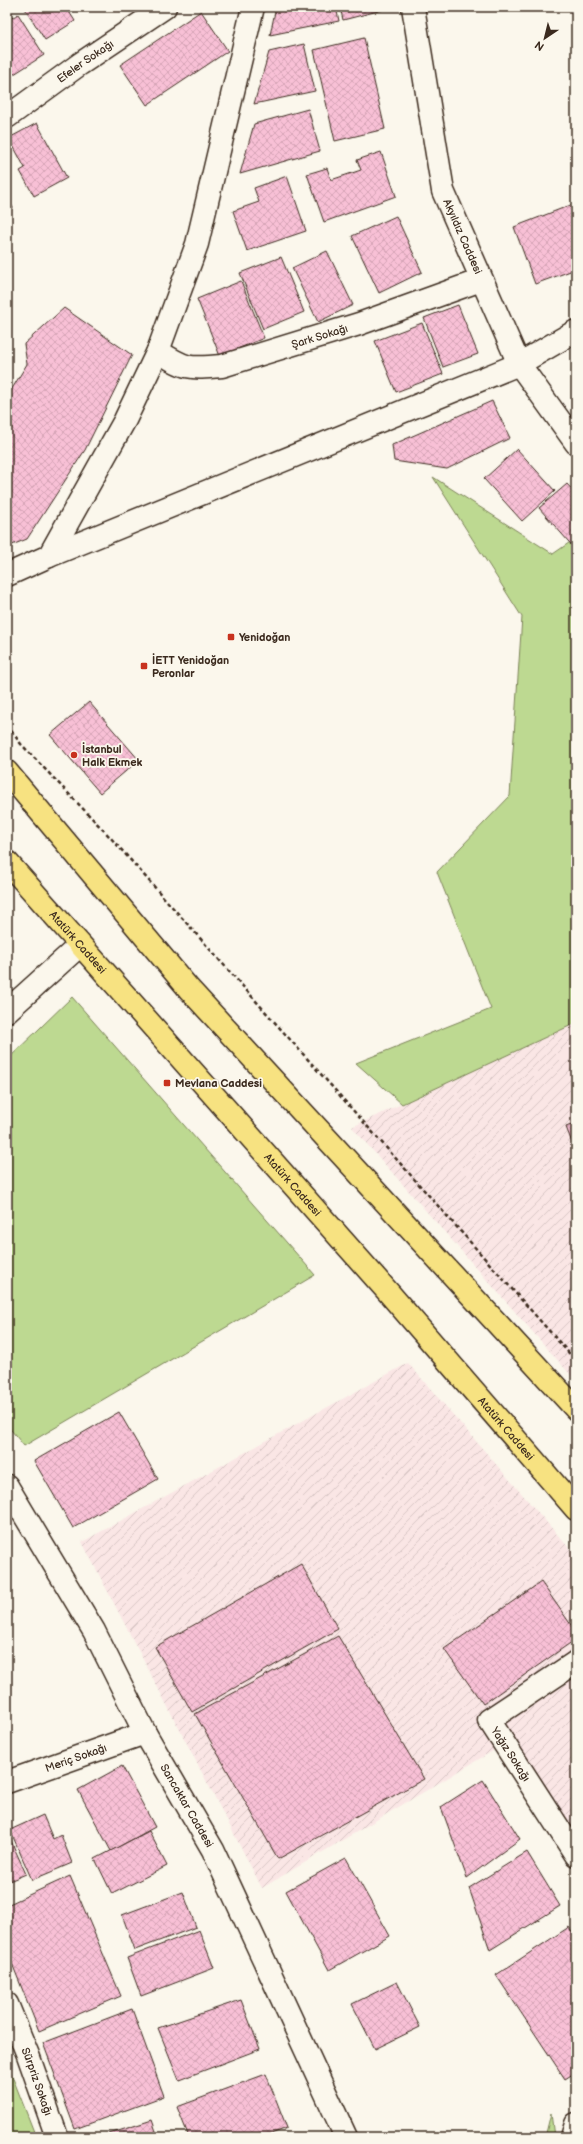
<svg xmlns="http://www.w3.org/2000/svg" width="583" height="2144" font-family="'Balsamiq Sans',sans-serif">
	<defs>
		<pattern id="industrial-furrows" width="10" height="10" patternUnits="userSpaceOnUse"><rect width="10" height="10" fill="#fae6e5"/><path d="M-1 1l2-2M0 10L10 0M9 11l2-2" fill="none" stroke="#d7c5c4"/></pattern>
		<pattern id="building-cross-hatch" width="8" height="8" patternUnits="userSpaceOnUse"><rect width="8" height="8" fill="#f8c0d6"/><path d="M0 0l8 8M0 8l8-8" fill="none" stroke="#d6a5b7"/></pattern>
	</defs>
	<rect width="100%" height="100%" fill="#fbf7ec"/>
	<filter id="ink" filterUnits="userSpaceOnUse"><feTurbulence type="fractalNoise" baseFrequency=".025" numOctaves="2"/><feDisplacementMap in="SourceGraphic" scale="8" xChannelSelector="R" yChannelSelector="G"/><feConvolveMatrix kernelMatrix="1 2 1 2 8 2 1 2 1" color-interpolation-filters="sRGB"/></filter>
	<g filter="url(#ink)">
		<g fill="url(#industrial-furrows)">
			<path d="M576 1023V1381L352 1127Z"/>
			<path d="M408 1363 576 1556V1834L513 1739 262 1888 82 1542Z"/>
		</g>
		<g fill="#bdd991" stroke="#7c8258">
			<path d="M433 477 553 554 576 538V1023L402 1104 356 1063 491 1009 437 872 510 796 522 617Z"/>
			<path d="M72 997 315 1275 24 1446 7 1425V1060Z"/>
			<path d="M7 2063 36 2137H7Z"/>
			<path d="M551 2113 554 2137H545Z"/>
		</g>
		<g fill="url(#building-cross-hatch)" stroke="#3b2a1e">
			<path d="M24 7H66L75 21 45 40Z"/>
			<path d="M276 7H336L339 21 270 35Z"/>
			<path d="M340 7H381L382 10 343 20Z"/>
			<path d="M201 11 228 51 147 105 120 65Z"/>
			<path d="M18 14 44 55 11 76 7 69V21Z"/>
			<path d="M364 38 385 129 335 141 314 50Z"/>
			<path d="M304 44 315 91 254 104 269 52Z"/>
			<path d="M308 109 320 151 240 174 254 124Z"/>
			<path d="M37 123 67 178 34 196 20 171 25 168 9 138Z"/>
			<path d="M381 152 396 196 324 222 307 174 327 168 331 180 361 170 357 160Z"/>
			<path d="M287 176 306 231 247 251 233 211 259 202 254 188Z"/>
			<path d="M7 196 13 208 7 211Z"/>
			<path d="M576 203V269L535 284 514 227Z"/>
			<path d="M396 216 422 272 379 293 352 236Z"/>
			<path d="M327 251 353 305 318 322 292 268Z"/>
			<path d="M281 257 304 312 263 329 240 273Z"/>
			<path d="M241 281 264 338 220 356 197 299Z"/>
			<path d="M458 305 478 354 443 367 424 318Z"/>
			<path d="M64 308 132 355 85 450 27 539 7 547V397L27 364 24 344Z"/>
			<path d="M422 323 443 374 396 392 375 341Z"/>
			<path d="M492 401 510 438 447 469 394 461 392 445Z"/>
			<path d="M517 449 555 491 522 521 484 479Z"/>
			<path d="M567 484 576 494V550L539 508Z"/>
			<path d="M89 702 139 760 100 793 50 735Z"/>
			<path d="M576 1123V1153L566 1127Z"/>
			<path d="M119 1412 158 1479 73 1528 34 1461Z"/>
			<path d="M301 1564 338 1629 192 1712 155 1647Z"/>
			<path d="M541 1582 576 1632V1639L483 1704 444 1649Z"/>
			<path d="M338 1636 424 1779 278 1859 195 1714Z"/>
			<path d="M122 1766 155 1827 111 1851 78 1790Z"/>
			<path d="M483 1780 520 1839 467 1878 441 1807Z"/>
			<path d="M43 1815 53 1839 61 1835 72 1863 32 1880 10 1830Z"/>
			<path d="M149 1831 167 1866 112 1894 95 1859Z"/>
			<path d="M7 1832 26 1874 7 1882Z"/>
			<path d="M527 1852 560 1906 490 1950 469 1888Z"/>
			<path d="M346 1858 390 1936 329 1970 286 1891Z"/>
			<path d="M70 1876 121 1996 39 2031 7 1951V1905Z"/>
			<path d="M183 1892 196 1927 135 1950 122 1915Z"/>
			<path d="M569 1927 576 1937V2072L565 2079 496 1975Z"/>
			<path d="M199 1930 214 1968 141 1996 127 1958Z"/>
			<path d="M397 1982 420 2027 375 2049 352 2004Z"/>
			<path d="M241 2000 260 2049 179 2080 158 2028Z"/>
			<path d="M132 2009 164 2096 75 2129 43 2043Z"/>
			<path d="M266 2074 287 2128 263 2137H189L177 2107Z"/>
			<path d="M152 2120 158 2137H100Z"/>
		</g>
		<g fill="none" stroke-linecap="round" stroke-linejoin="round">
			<g stroke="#3b2a1e" stroke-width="25">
				<g id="street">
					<path id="s1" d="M7 117 80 64 165 7"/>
					<path id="s2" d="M158 351C185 369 189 369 222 366L359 324 481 280"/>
					<path d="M49 556 519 364 576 331"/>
					<path d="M7 575 49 556 125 420 158 351 197 244 253 7"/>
					<path id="s3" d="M576 1662 489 1720 576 1855"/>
					<path id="s4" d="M7 1782 145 1733"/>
					<path id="s5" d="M7 2004 28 2055 57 2137"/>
					<path d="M572 2137 576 2124"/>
				</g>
			</g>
			<g stroke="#3b2a1e" stroke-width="25">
				<g id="secondary">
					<path id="s6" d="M413 7 443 191 519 364 576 443"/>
					<path d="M7 1011 79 946"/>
					<path id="s7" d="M7 1486 94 1631 145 1733 213 1850 346 2137"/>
				</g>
			</g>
			<g stroke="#3b2a1e" stroke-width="25">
				<g id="primary">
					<path d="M7 772 189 989 576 1409"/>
					<path id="s8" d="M7 862 389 1293 576 1509"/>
				</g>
			</g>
			<path stroke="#3b2a1e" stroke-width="2.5" stroke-dasharray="4 3" stroke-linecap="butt" d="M7 725 21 744 110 837 576 1361"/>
			<use href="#street" stroke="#fbf7ec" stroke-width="22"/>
			<use href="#secondary" stroke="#fbf7ec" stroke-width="22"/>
			<use href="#primary" stroke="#f7e281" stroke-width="22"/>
		</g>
	</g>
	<g fill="#c8321e" stroke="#fbf7ec" stroke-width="1.5">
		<rect x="227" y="633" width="8" height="8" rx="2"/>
		<rect x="140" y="662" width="8" height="8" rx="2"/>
		<circle cx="74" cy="755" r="4"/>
		<rect x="163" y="1079" width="8" height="8" rx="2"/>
	</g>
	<g text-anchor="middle" stroke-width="3.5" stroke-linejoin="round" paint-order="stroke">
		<g font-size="11" fill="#3b2a1e" stroke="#fbf7ec">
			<text dy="4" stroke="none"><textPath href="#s1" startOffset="96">Efeler Sokağı</textPath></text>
			<text dy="4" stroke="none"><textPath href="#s6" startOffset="236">Akyıldız Caddesi</textPath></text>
			<text dy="4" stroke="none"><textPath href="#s2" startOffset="170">Şark Sokağı</textPath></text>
			<text dy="4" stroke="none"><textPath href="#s8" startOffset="107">Atatürk Caddesi</textPath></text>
			<text dy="4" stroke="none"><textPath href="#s8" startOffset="431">Atatürk Caddesi</textPath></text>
			<text dy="4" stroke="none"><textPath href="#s8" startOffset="755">Atatürk Caddesi</textPath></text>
			<text dy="4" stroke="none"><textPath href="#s3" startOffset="145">Yağız Sokağı</textPath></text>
			<text dy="4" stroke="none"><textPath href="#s4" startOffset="73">Meriç Sokağı</textPath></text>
			<text dy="4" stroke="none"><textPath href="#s7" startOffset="367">Sancaktar Caddesi</textPath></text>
			<text dy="4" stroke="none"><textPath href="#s5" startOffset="83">Sürpriz Sokağı</textPath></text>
		</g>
		<g font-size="11" font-weight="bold" fill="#3b2a1e" stroke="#fbf7ec" text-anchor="start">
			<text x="239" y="641">Yenidoğan</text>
			<text x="152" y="664">İETT Yenidoğan<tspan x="152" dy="13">Peronlar</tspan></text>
			<text x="82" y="753">İstanbul<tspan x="82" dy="13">Halk Ekmek</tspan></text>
			<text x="175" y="1087">Mevlana Caddesi</text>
		</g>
	</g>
	<rect width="583" height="2144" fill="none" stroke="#fbf7ec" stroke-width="24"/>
	<rect x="12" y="12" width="559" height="2120" fill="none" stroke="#3b2a1e" stroke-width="1.5" filter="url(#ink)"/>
	<g transform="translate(545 38) rotate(215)" stroke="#fbf7ec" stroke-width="3" paint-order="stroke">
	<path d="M0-3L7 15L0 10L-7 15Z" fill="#3b2a1e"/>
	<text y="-6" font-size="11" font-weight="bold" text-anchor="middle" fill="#3b2a1e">N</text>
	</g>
</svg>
